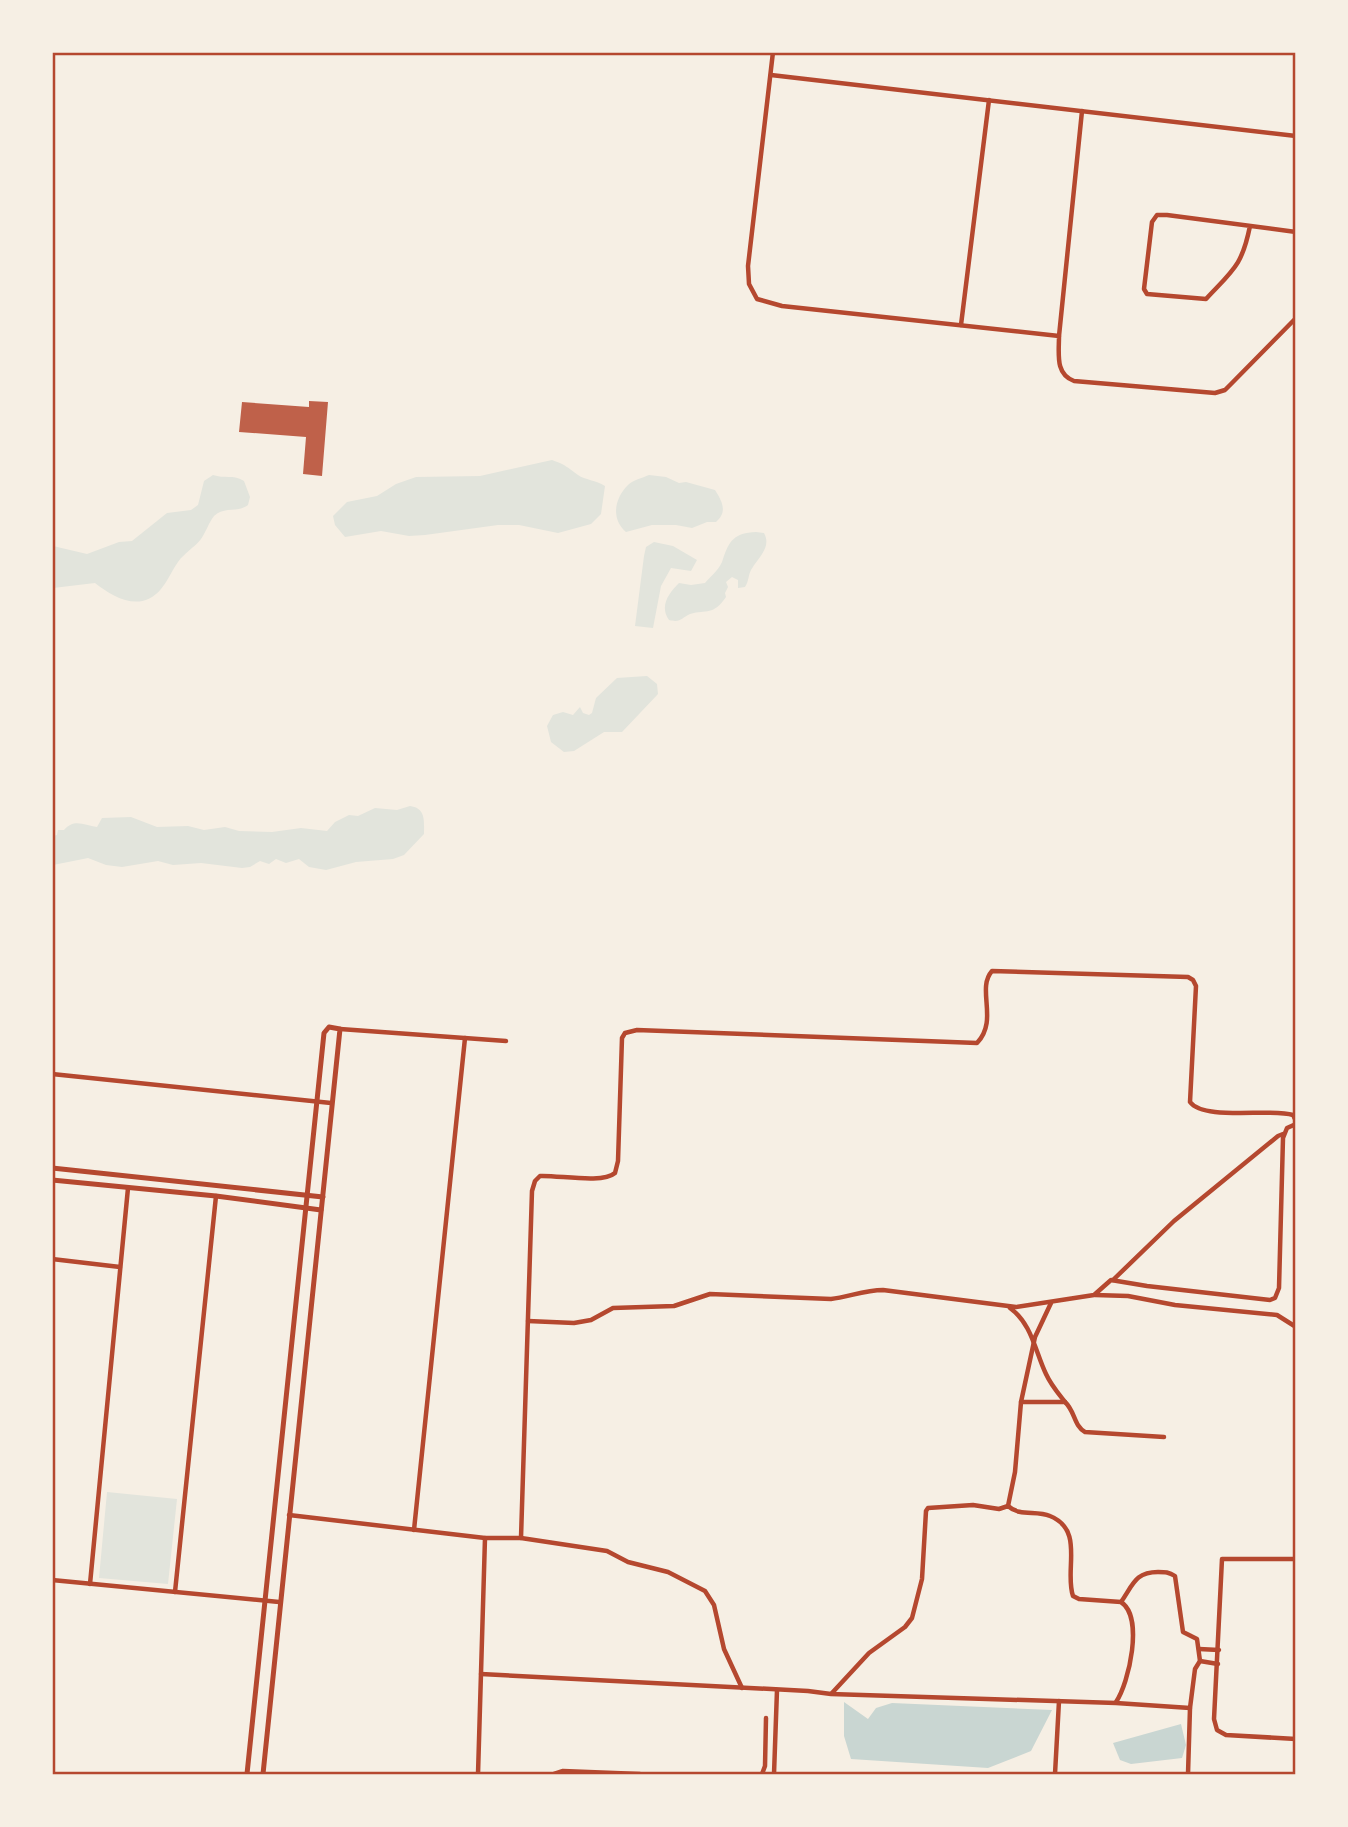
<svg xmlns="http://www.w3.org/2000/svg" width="1348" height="1827" font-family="'Work Sans',sans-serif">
	<rect width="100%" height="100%" fill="#f6efe4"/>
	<g fill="#e2e4dc">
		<path d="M552 460C566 465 567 467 578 475 585 480 596 480 605 486L601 514 591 524 558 533 519 525H498L425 535 409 536 381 531 345 537 335 525 333 516 347 502 377 496 396 484 416 477 480 476Z"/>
		<path d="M213 475C224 479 234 474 244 481L250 497 248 505C238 513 224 506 214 516 209 522 206 532 201 539 194 548 184 553 178 562 172 570 168 581 161 589 141 613 114 598 95 583L53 588V546L87 554 119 542 132 541 167 513 191 510 198 505 204 481Z"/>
		<path d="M649 475 666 477 679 483 686 482 715 490C722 501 728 512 716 522H707L692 528 676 525H652L626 532C611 519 614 499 628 485 633 480 642 478 649 475Z"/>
		<path d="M756 532 764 533C772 548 758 557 751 570 748 576 749 581 745 587L738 588V580L732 577 726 582 728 587 725 593 726 597C713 616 707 609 690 614 681 618 681 623 669 620 659 606 669 593 679 583L691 585 705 583C711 576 721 568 723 559 729 541 734 533 756 532Z"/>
		<path d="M654 542 673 546 697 560 691 571 671 568 661 586 653 628 635 626 644 556 646 547Z"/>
		<path d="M647 676 657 684 658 694 622 732H604L574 751 564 752 551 742 547 726 553 715 563 712 573 715 580 707 583 713 589 715 592 713 596 698 617 678Z"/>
		<path d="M410 806C426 808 424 821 424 834L404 855 393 859 356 862 326 870 309 867 299 859 286 863 276 859 269 864 260 861 250 867 242 868 201 863 173 865 158 861 122 867 106 865 88 858 53 865V836L57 835 58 830H64C74 818 84 825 97 827L102 818 131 817 157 827 188 826 204 830 225 827 239 831 272 832 301 828 327 831 335 822 349 815 358 816 375 808 397 810Z"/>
		<path d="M107 1492 177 1499 168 1584 99 1578Z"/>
	</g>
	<g fill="#c9d6d2">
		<path d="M844 1702 868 1719 876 1708 892 1703 1052 1710 1031 1751 988 1768 851 1759 844 1736Z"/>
		<path d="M1181 1724 1186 1745 1182 1758 1131 1764 1120 1760 1113 1743Z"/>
	</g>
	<path fill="#bf614a" d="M309 401 328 402 322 476 303 474 306 437 239 432 242 402 309 407Z"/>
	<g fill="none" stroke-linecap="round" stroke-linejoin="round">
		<g stroke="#b5482f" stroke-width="4.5">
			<path d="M773 52 748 266 749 284 757 299 782 306 1059 336C1059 354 1055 374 1074 381L1215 393 1225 390 1231 384 1296 318"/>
			<path d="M771 75 1296 136"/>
			<path d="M1250 226C1242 266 1233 270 1206 299L1147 294 1144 289 1152 222 1157 215H1167L1296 232"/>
			<path d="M961 325 989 100"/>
			<path d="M1059 336 1082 111"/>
			<path d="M340 1029 506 1041"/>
			<path d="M52 1074 331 1103"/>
			<path d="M52 1259 120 1267"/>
			<path d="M1113 1280 1174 1221 1278 1136 1283 1134"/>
			<path d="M1095 1295 1128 1296 1175 1305 1277 1315 1296 1327"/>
			<path d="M1010 1308C1032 1324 1035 1351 1046 1374 1051 1385 1058 1393 1065 1402"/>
			<path d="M528 1321 574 1323 591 1320 613 1308 674 1306 710 1294 831 1299C848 1297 865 1290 883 1290L1016 1307 1094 1295 1111 1280 1147 1286 1270 1300 1275 1298 1279 1288 1283 1138 1287 1128 1296 1124"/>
			<path d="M1021 1402 1035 1337 1051 1303"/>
			<path d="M1008 1506 1015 1472 1021 1402H1065C1075 1411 1074 1426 1085 1432L1164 1437"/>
			<path d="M289 1515 485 1538H521L532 1191 535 1181 540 1176C559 1175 602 1184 615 1173L618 1161 622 1038 625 1033 637 1030 977 1043C999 1020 976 989 992 971L1188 977 1193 980 1196 986 1190 1102C1204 1121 1270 1108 1293 1115L1296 1121"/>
			<path d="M414 1530 465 1038"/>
			<path d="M521 1538 607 1551 628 1562 668 1572 705 1591 714 1605 724 1649 742 1688"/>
			<path d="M1296 1559H1222L1214 1719 1217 1730 1226 1735 1296 1739"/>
			<path d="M52 1580 279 1602"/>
			<path d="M90 1584 128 1188"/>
			<path d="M175 1592 216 1196"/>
			<path d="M1199 1649 1219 1650"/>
			<path d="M1200 1661 1218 1664"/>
			<path d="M481 1674 808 1691 831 1694 1116 1703 1190 1708 1195 1669 1200 1661 1197 1639 1183 1632 1175 1576C1169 1572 1165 1572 1158 1572 1135 1572 1133 1585 1121 1602"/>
			<path d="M832 1693 869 1653 905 1627 912 1618 922 1579 926 1511 928 1508 973 1505 999 1509 1008 1506C1020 1517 1036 1510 1050 1516 1085 1530 1064 1570 1073 1596L1079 1599 1121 1602C1144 1617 1129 1683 1116 1702"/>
			<path d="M478 1774 485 1538"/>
			<path d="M554 1774 563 1771 640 1774"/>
			<path d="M762 1774 765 1766 766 1718"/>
			<path d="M774 1774 777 1690"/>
			<path d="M1055 1774 1059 1701"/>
			<path d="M1188 1774 1190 1708"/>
		</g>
		<g stroke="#b5482f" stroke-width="5">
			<path d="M52 1168 323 1197"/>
			<path d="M52 1180 216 1196 321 1210"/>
			<path d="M247 1774 324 1033 329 1027 340 1029 263 1774"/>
		</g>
	</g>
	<rect width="1348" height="1827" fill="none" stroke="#f6efe4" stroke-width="108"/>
	<rect x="54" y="54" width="1240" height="1719" fill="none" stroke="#b5482f" stroke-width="2.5"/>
</svg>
